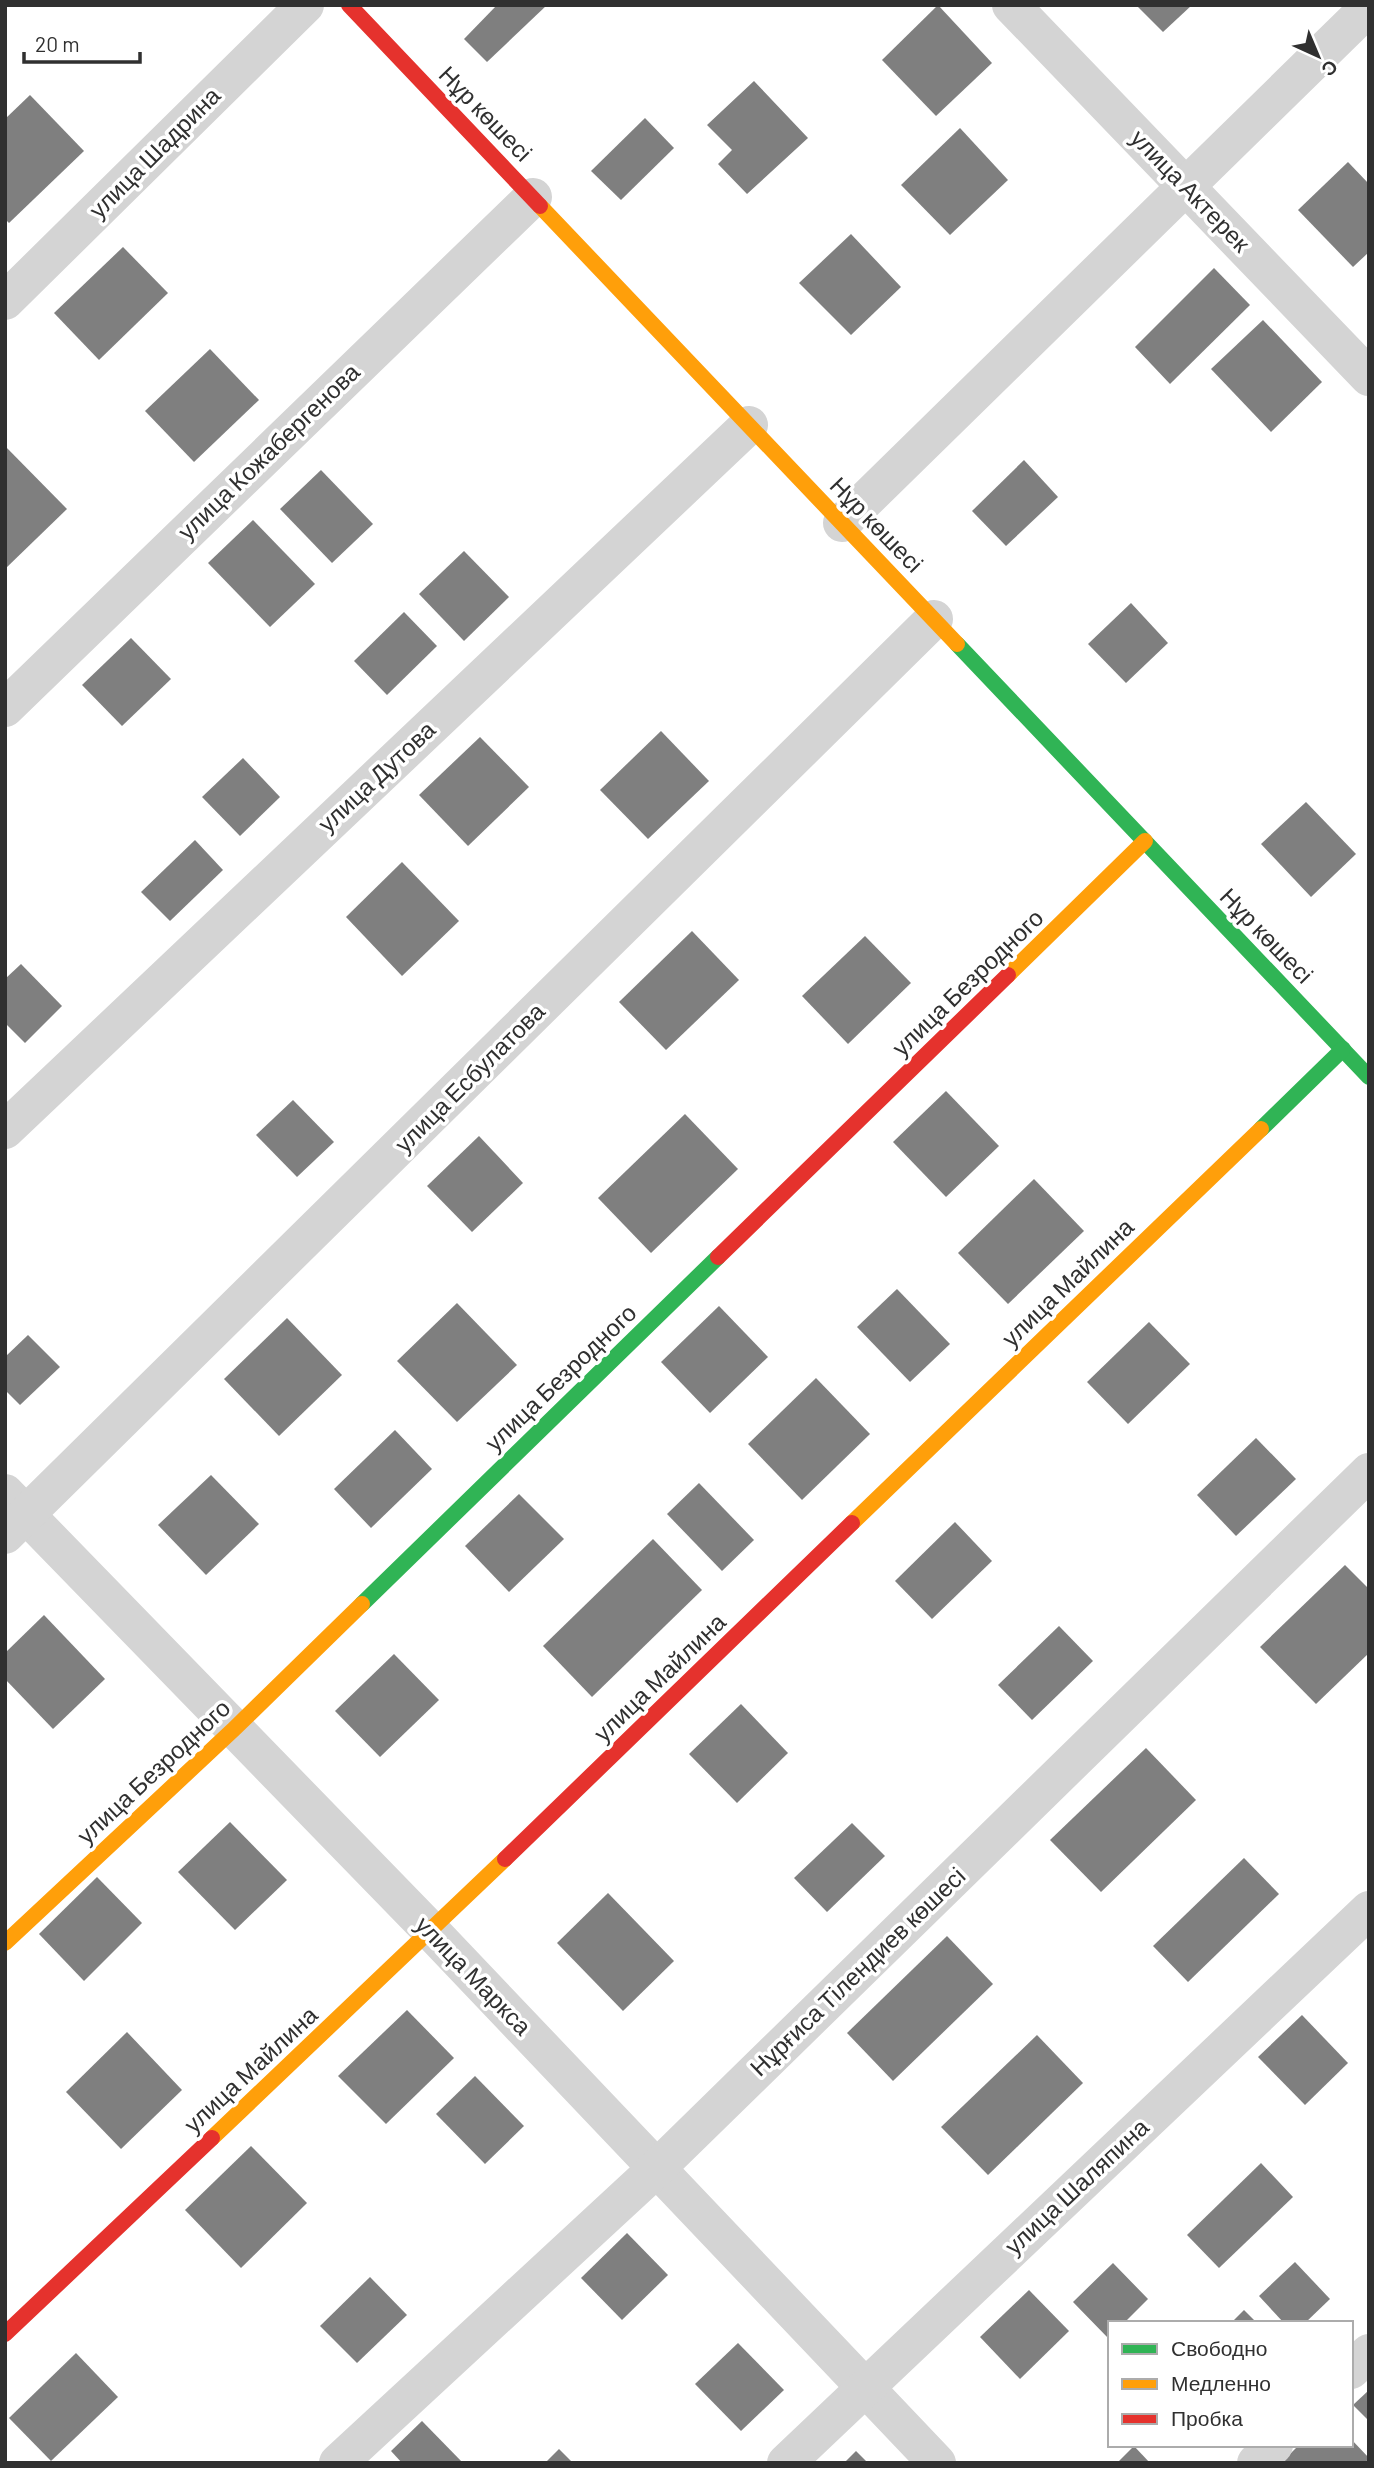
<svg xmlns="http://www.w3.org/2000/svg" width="1374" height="2468" font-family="Barlow,sans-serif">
	<rect width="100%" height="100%" fill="#fff"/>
	<g fill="#7f7f7f">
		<path d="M497 5H547L487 62 464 39Z"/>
		<path d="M938 5 992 63 936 116 882 60Z"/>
		<path d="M1136 5H1192L1163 32Z"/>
		<path d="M754 81 808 138 747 194 718 164 732 150 707 125Z"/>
		<path d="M30 95 84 151 9 223 5 219V119Z"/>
		<path d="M645 118 674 148 621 200 591 171Z"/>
		<path d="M960 128 1008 180 950 235 901 185Z"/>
		<path d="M1348 162 1369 184V252L1353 267 1298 210Z"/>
		<path d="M851 234 901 287 851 335 799 283Z"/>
		<path d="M123 247 168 293 99 360 54 313Z"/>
		<path d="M1214 268 1250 305 1170 384 1135 347Z"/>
		<path d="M1263 320 1322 382 1271 432 1211 369Z"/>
		<path d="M210 349 259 400 194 462 145 411Z"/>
		<path d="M5 446 67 509 5 569Z"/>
		<path d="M1024 460 1058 497 1006 546 972 511Z"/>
		<path d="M321 470 373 524 332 563 280 509Z"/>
		<path d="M253 520 315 584 270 627 208 563Z"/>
		<path d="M464 551 509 597 464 641 419 594Z"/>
		<path d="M1131 603 1168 643 1126 683 1088 644Z"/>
		<path d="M404 612 437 646 387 695 354 661Z"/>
		<path d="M131 638 171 679 122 726 82 685Z"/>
		<path d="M661 731 709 781 648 839 600 790Z"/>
		<path d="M480 737 529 787 468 846 419 795Z"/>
		<path d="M243 758 280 797 240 836 202 797Z"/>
		<path d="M1306 802 1356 854 1311 897 1261 844Z"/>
		<path d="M195 840 223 870 170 921 141 892Z"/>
		<path d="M402 862 459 921 402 976 346 917Z"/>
		<path d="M692 931 739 980 666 1050 619 1002Z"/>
		<path d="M865 936 911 983 848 1044 802 996Z"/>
		<path d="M21 964 62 1006 25 1043 5 1023V979Z"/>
		<path d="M946 1091 999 1146 946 1197 893 1142Z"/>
		<path d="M293 1100 334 1142 297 1177 256 1135Z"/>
		<path d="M685 1114 738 1169 651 1253 598 1198Z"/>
		<path d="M479 1136 523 1183 472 1232 427 1186Z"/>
		<path d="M1034 1179 1084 1231 1008 1304 958 1253Z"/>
		<path d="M897 1289 950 1344 910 1382 857 1327Z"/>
		<path d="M457 1303 517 1365 457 1422 397 1361Z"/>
		<path d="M719 1306 768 1357 710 1413 661 1362Z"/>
		<path d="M287 1318 342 1375 279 1436 224 1379Z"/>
		<path d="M1149 1322 1190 1364 1128 1424 1087 1382Z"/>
		<path d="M28 1335 60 1367 20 1405 5 1390V1357Z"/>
		<path d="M816 1378 870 1434 802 1500 748 1444Z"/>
		<path d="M395 1430 432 1469 371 1528 334 1489Z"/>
		<path d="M1256 1438 1296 1479 1236 1536 1197 1495Z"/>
		<path d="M211 1475 259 1524 206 1575 158 1525Z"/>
		<path d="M699 1483 754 1540 722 1571 667 1514Z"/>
		<path d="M519 1494 564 1539 509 1592 465 1546Z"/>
		<path d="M955 1522 992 1561 932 1619 895 1581Z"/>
		<path d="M653 1539 702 1590 592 1697 543 1646Z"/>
		<path d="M1345 1565 1369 1589V1653L1316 1704 1260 1647Z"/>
		<path d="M44 1615 105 1679 53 1729 5 1679V1653Z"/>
		<path d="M1059 1626 1093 1661 1032 1720 998 1685Z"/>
		<path d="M394 1654 439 1700 380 1757 335 1711Z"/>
		<path d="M741 1704 788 1753 737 1803 689 1754Z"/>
		<path d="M1146 1748 1196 1800 1101 1892 1050 1840Z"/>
		<path d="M230 1822 287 1880 235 1930 178 1872Z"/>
		<path d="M852 1823 885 1856 827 1912 794 1878Z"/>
		<path d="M1244 1858 1279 1894 1188 1982 1153 1946Z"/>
		<path d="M97 1877 142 1923 84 1981 39 1934Z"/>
		<path d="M608 1893 674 1961 623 2011 557 1943Z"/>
		<path d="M947 1936 993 1984 893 2081 847 2033Z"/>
		<path d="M407 2010 454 2058 386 2124 338 2076Z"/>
		<path d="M1302 2015 1348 2063 1305 2105 1258 2057Z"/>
		<path d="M127 2032 182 2090 121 2149 66 2092Z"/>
		<path d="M1037 2035 1083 2083 988 2175 941 2127Z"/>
		<path d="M475 2076 524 2126 485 2164 436 2114Z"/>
		<path d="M251 2146 307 2203 241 2268 185 2210Z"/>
		<path d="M1261 2163 1293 2197 1219 2268 1187 2235Z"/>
		<path d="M627 2233 668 2275 622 2320 581 2278Z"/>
		<path d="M1295 2262 1330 2299 1305 2323H1284L1259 2296Z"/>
		<path d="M1113 2263 1148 2299 1124 2323H1110V2336L1108 2338 1073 2302Z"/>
		<path d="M370 2277 407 2315 357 2363 320 2326Z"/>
		<path d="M1029 2290 1069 2331 1020 2379 980 2337Z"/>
		<path d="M1244 2310 1257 2323H1231Z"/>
		<path d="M738 2343 784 2390 741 2431 695 2384Z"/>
		<path d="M76 2353 118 2397 51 2461 9 2418Z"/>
		<path d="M1369 2390V2421L1353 2405Z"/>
		<path d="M422 2421 463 2463H402L391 2451Z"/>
		<path d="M1351 2439 1369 2458 1365 2463H1281L1299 2445H1351Z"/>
		<path d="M1134 2446 1150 2463H1117Z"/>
		<path d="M559 2449 573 2463H545Z"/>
		<path d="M856 2451 868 2463H844Z"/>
	</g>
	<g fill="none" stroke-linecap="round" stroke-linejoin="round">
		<g stroke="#d4d4d4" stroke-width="38">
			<path d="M1011 5 1369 377"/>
			<path d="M5 301 305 5"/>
			<path d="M842 523 1369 7"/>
			<path d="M5 708 533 197"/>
			<path d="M5 1130 749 425"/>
			<path d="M5 1493 431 1931 937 2463"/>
			<path d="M5 1535 934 619"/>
			<path d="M1351 2370 1369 2353"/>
			<path d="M338 2463 656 2169 1369 1472"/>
			<path d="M786 2463 1369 1910"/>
			<path d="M1256 2463 1274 2445"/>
		</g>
		<g stroke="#30b455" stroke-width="16">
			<path d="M957 644 1369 1077"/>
			<path d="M1261 1129 1343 1049"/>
			<path d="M362 1604 718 1257"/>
		</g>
		<g stroke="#ff9f0a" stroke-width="16">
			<path d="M540 206 957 644"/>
			<path d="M1008 975 1145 841"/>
			<path d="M852 1523 1261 1129"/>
			<path d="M5 1943 234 1729 362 1604"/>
			<path d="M212 2138 505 1859"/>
		</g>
		<g stroke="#e5322d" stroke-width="16">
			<path d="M349 5 540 206"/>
			<path d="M718 1257 1008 975"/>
			<path d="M505 1859 852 1523"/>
			<path d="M5 2334 212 2138"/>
		</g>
	</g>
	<g text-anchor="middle" stroke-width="7" stroke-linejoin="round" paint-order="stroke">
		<g font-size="24" fill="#303030" stroke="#fff">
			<text transform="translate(485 114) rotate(46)" y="8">Нұр көшесі</text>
			<text transform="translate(155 153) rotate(-45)" y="8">улица Шадрина</text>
			<text transform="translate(1190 191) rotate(46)" y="8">улица Актерек</text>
			<text transform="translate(269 452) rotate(-44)" y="8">улица Кожабергенова</text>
			<text transform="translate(876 525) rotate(46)" y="8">Нұр көшесі</text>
			<text transform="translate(377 777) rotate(-43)" y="8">улица Дутова</text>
			<text transform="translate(1266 936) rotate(46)" y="8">Нұр көшесі</text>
			<text transform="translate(968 983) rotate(-44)" y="8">улица Безродного</text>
			<text transform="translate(470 1078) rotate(-45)" y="8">улица Есбулатова</text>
			<text transform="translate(1068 1283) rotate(-44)" y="8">улица Майлина</text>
			<text transform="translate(561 1378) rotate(-44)" y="8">улица Безродного</text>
			<text transform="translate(660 1678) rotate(-44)" y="8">улица Майлина</text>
			<text transform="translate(154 1772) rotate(-43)" y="8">улица Безродного</text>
			<text transform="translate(858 1972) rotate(-44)" y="8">Нұрғиса Тілендиев көшесі</text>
			<text transform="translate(473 1976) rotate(46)" y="8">улица Маркса</text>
			<text transform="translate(251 2070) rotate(-43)" y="8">улица Майлина</text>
			<text transform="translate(1077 2187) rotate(-43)" y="8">улица Шаляпина</text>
		</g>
	</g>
	<rect width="1374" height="2468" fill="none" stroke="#303030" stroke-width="14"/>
	<rect x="1108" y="2321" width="245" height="126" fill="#ffffff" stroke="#acacac" stroke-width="2"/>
	<rect x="1122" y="2344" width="35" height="10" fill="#30b455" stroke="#acacac" stroke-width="2"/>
	<text x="1171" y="2356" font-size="21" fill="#303030">Свободно</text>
	<rect x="1122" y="2379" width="35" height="10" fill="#ff9f0a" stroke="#acacac" stroke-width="2"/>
	<text x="1171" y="2391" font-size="21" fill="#303030">Медленно</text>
	<rect x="1122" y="2414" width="35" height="10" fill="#e5322d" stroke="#acacac" stroke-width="2"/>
	<text x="1171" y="2426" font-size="21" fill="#303030">Пробка</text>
	<g transform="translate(1318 56) rotate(136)" stroke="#ffffff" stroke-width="5" paint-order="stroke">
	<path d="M0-5L12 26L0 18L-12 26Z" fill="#303030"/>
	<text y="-10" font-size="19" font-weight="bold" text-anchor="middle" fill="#303030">С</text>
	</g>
	<path d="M24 52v10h116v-10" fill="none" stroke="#303030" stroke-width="3.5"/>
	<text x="35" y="52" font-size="21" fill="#303030" stroke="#ffffff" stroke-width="5" paint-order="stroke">20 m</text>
</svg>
